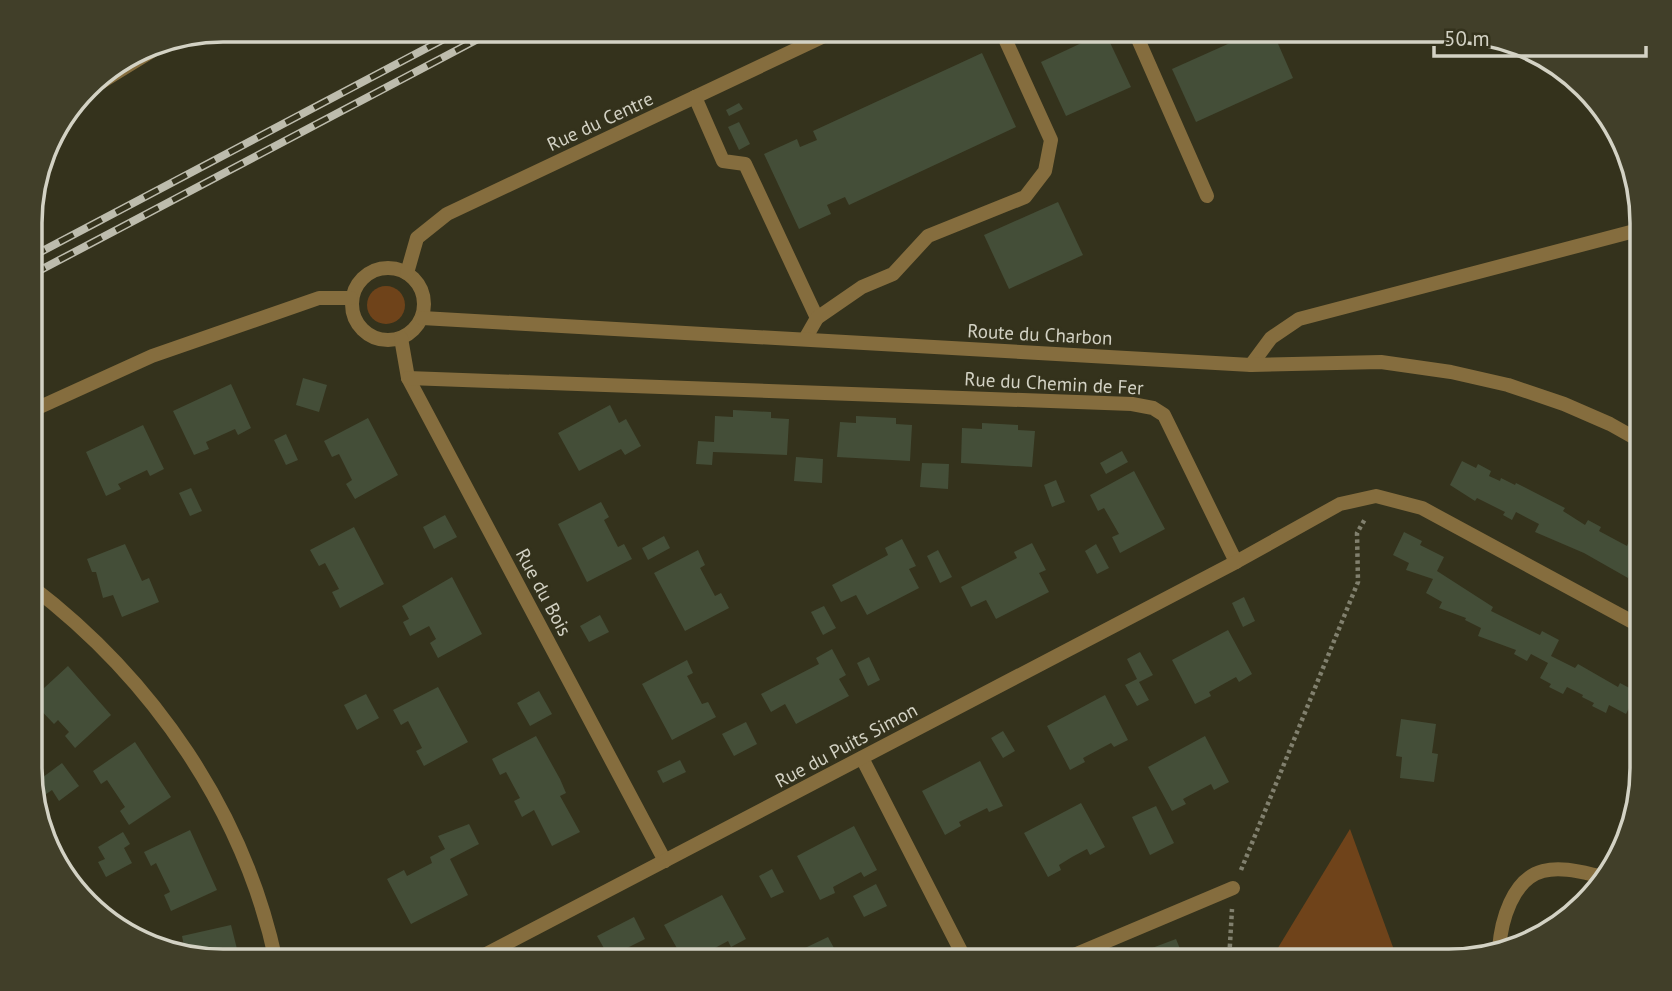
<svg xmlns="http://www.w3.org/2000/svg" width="1672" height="991" font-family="'PT Sans',sans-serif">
	<rect width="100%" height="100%" fill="#34321c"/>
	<g fill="#6f431a">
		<circle cx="386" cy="305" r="19"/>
		<path d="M1350 829 1398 961H1270Z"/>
	</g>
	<g fill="#444e38">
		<path d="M1259 30H1272L1293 78 1196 122 1172 69Z"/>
		<path d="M1105 32 1131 87 1066 116 1041 62Z"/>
		<path d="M982 53 1016 127 849 205 845 197 827 205 831 214 799 229 764 154 797 139 800 147 817 140 813 131Z"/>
		<path d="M739 103 743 109 729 116 726 110Z"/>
		<path d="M739 122 750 144 739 150 728 127Z"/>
		<path d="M1058 202 1083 255 1009 289 984 235Z"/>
		<path d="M303 378 327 385 319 412 296 405Z"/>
		<path d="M231 384 251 428 238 435 235 429 206 442 209 449 194 455 173 411Z"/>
		<path d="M610 405 619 423 626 419 641 446 625 455 621 449 579 471 558 433Z"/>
		<path d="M733 410 771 412V418L789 419 787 455 713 452 712 465 696 464 698 441 714 442 715 416 733 417Z"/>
		<path d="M856 416 896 418V424L912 425 910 461 837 457 840 422 856 423Z"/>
		<path d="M368 418 398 475 355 499 346 484 352 480 339 454 332 457 324 441Z"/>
		<path d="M982 423 1018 425V430L1035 431 1032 467 961 463 962 428 982 429Z"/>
		<path d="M143 425 164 469 150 476 147 470 118 484 121 489 106 496 86 452Z"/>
		<path d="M286 434 298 460 286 465 274 440Z"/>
		<path d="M1122 451 1128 462 1106 474 1100 463Z"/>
		<path d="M796 457 823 459 822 483 794 481Z"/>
		<path d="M1462 461 1476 468 1478 464 1491 471 1489 476 1500 481 1501 478 1515 485 1516 483 1565 508 1563 511 1585 525 1588 520 1601 527 1599 531 1627 546 1629 541 1642 547 1640 581 1629 575 1628 578 1584 553 1535 532 1539 524 1516 512 1512 520 1503 515 1505 512 1477 498 1475 501 1450 485Z"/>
		<path d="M922 463 949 464 948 489 920 487Z"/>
		<path d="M1134 471 1165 529 1120 553 1112 537 1119 534 1104 508 1098 511 1090 495Z"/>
		<path d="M1056 480 1065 502 1052 507 1044 485Z"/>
		<path d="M191 488 202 511 190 516 179 493Z"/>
		<path d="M601 502 609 517 604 520 618 547 624 544 632 559 587 582 558 524Z"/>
		<path d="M445 515 457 537 434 549 423 527Z"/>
		<path d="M354 527 384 584 340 608 332 592 339 589 325 563 319 566 310 550Z"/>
		<path d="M1404 532 1422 541 1420 545 1444 557 1437 571 1493 607 1491 611 1540 635 1542 631 1559 640 1551 656 1575 668 1578 664 1618 687 1620 683 1637 692 1626 714 1609 705 1606 713 1592 706 1594 703 1582 697 1583 695 1567 687 1563 694 1549 687 1551 684 1540 678 1548 663 1531 654 1527 661 1514 654 1516 650 1478 636 1481 628 1465 620 1466 618 1439 608 1442 602 1426 593 1433 579 1406 570 1409 563 1393 555Z"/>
		<path d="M664 536 670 548 648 560 642 548Z"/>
		<path d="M902 539 916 566 909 569 919 588 867 615 856 595 841 602 832 585 888 555 885 548Z"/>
		<path d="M1032 543 1046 570 1039 573 1049 592 996 619 986 600 971 607 961 587 1017 558 1014 552Z"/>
		<path d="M125 544 142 581 149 578 159 602 122 617 113 595 103 598 96 572H92L87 559Z"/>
		<path d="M1096 544 1109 568 1097 574 1085 551Z"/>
		<path d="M698 550 705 565 700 568 715 596 721 593 729 608 685 631 654 573Z"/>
		<path d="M938 550 952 577 940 583 927 556Z"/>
		<path d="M452 577 482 634 438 658 430 643 436 639 429 626 410 636 403 622 409 619 402 606Z"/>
		<path d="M1244 597 1255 621 1243 627 1232 603Z"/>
		<path d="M824 606 836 628 823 635 811 612Z"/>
		<path d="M600 615 609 632 589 642 580 626Z"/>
		<path d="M1228 630 1252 674 1239 682 1236 677 1209 692 1211 696 1195 704 1172 660Z"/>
		<path d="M31 635 40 641 31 652Z"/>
		<path d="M832 649 846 675 839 679 849 696 796 724 785 704 771 712 761 694 819 664 816 658Z"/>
		<path d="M1140 652 1153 675 1139 682 1149 700 1137 706 1125 685 1137 679 1127 659Z"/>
		<path d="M869 657 880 680 868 686 857 663Z"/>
		<path d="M687 660 693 673 687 676 702 704 708 702 716 717 672 740 642 684Z"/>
		<path d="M68 666 111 715 75 748 65 736 69 732 58 720 54 724 31 700Z"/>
		<path d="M438 687 468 742 424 766 416 751 422 748 408 721 401 725 393 710Z"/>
		<path d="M539 691 552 714 530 726 517 703Z"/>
		<path d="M366 694 379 718 357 730 344 705Z"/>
		<path d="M1105 695 1128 740 1114 747 1111 743 1083 758 1085 762 1070 770 1047 726Z"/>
		<path d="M1401 719 1436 724 1432 753 1438 754 1434 782 1400 778 1402 757 1396 756Z"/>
		<path d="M746 722 757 744 734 756 722 734Z"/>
		<path d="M1003 731 1015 751 1003 758 991 738Z"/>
		<path d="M536 736 560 779 566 793 560 796 580 832 552 846 534 810 522 817 514 801 520 798 506 772 500 775 492 759Z"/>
		<path d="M1205 736 1229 782 1214 790 1211 784 1183 799 1186 804 1172 811 1148 767Z"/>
		<path d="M135 742 171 797 129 825 120 811 125 807 107 780 101 784 93 771Z"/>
		<path d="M680 760 686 772 663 783 657 771Z"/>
		<path d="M980 761 1003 806 989 812 987 808 959 822 961 826 945 835 922 791Z"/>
		<path d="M62 763 79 786 59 801 52 790 36 801 31 786Z"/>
		<path d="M1081 803 1105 847 1090 855 1087 849 1072 857 1059 865 1061 870 1048 877 1024 833Z"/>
		<path d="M1156 806 1174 843 1150 855 1132 817Z"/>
		<path d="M469 824 479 844 450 859 468 895 411 924 387 879 404 870 407 876 432 863 430 857 445 849 438 836Z"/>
		<path d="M854 826 877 870 864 877 861 872 833 887 835 893 820 900 797 856Z"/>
		<path d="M190 830 217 890 171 911 164 895 170 892 156 863 151 866 144 852Z"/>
		<path d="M123 832 130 844 124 848 132 863 106 877 98 862 105 859 98 847Z"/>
		<path d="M772 869 784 892 771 898 759 876Z"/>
		<path d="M876 884 887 906 864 917 853 896Z"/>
		<path d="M722 895 746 939 731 947 728 941 700 956 703 961H684L664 925Z"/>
		<path d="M634 917 645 939 609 957 597 936Z"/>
		<path d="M231 925 240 961H223L185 951 182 936Z"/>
		<path d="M828 937 841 961H785L784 958Z"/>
		<path d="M1176 939 1185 961H1144L1155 956 1152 948Z"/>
	</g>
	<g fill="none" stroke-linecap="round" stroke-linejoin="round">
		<g stroke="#81806e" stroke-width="4.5" stroke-dasharray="3.5 3.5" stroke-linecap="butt">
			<path d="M1241 870 1358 582 1357 533 1365 519"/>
			<path d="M1229 961 1232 909"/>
		</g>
		<g stroke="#856d3e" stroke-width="14">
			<path d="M1134 30 1207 196"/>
			<path d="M1369 30 1372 35"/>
			<path d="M695 97 723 161 745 164 817 318"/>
			<path d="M805 339 817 318 862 287 893 274 928 236 1025 197 1045 171 1051 140 1001 30"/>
			<path d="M1251 365 1271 338 1299 319 1642 229"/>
		</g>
		<g stroke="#856d3e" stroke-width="14">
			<path d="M85 92 168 41"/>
			<circle cx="388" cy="304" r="36"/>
			<path d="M407 273 417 238 447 214 837 30"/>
			<path d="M422 318 1251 365 1381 362 1451 372 1508 385 1564 404 1610 424 1642 442"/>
			<path d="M401 338 408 378 665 861"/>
			<path d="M408 378 1132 404 1153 408 1164 415 1236 562"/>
			<path d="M31 411 152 356 319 298H351"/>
			<path d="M31 586C153 679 244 811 276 961"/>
			<path d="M862 758 966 961"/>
			<path d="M1499 949C1501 922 1512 879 1543 871 1563 866 1584 873 1604 877"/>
			<path d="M473 961 1236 562 1340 504 1376 496 1422 508 1642 627"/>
			<path d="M1060 961 1233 888"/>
		</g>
		<g stroke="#bdbcad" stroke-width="8">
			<g id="rail">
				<path d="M31 257 461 30"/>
				<path d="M31 275 495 30"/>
			</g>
		</g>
		<use href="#rail" stroke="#34321c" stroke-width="5" stroke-dasharray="16" stroke-linecap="butt"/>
	</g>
	<g text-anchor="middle" stroke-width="5" stroke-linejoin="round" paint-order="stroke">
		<g font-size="19" fill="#d3d2c4" stroke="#34321c">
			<text transform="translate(600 121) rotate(-25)" y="7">Rue du Centre</text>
			<text transform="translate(1040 334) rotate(3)" y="7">Route du Charbon</text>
			<text transform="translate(1054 383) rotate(3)" y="7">Rue du Chemin de Fer</text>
			<text transform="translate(544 592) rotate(62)" y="7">Rue du Bois</text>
			<text transform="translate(846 745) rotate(-28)" y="7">Rue du Puits Simon</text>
		</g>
	</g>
	<path d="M0 0H1672V991H0ZM223 42H1449A181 181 0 0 1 1630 223V768A181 181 0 0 1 1449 949H223A181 181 0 0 1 42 768V223A181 181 0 0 1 223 42Z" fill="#413f29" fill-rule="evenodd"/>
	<path fill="none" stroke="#d3d2c4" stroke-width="3.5" d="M223 42H1449A181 181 0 0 1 1630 223V768A181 181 0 0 1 1449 949H223A181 181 0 0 1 42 768V223A181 181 0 0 1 223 42Z"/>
	<path d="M1434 46v10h212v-10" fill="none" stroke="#d3d2c4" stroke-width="3.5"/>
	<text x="1444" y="46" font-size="21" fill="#d3d2c4" stroke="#34321c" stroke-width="5" paint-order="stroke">50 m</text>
</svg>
